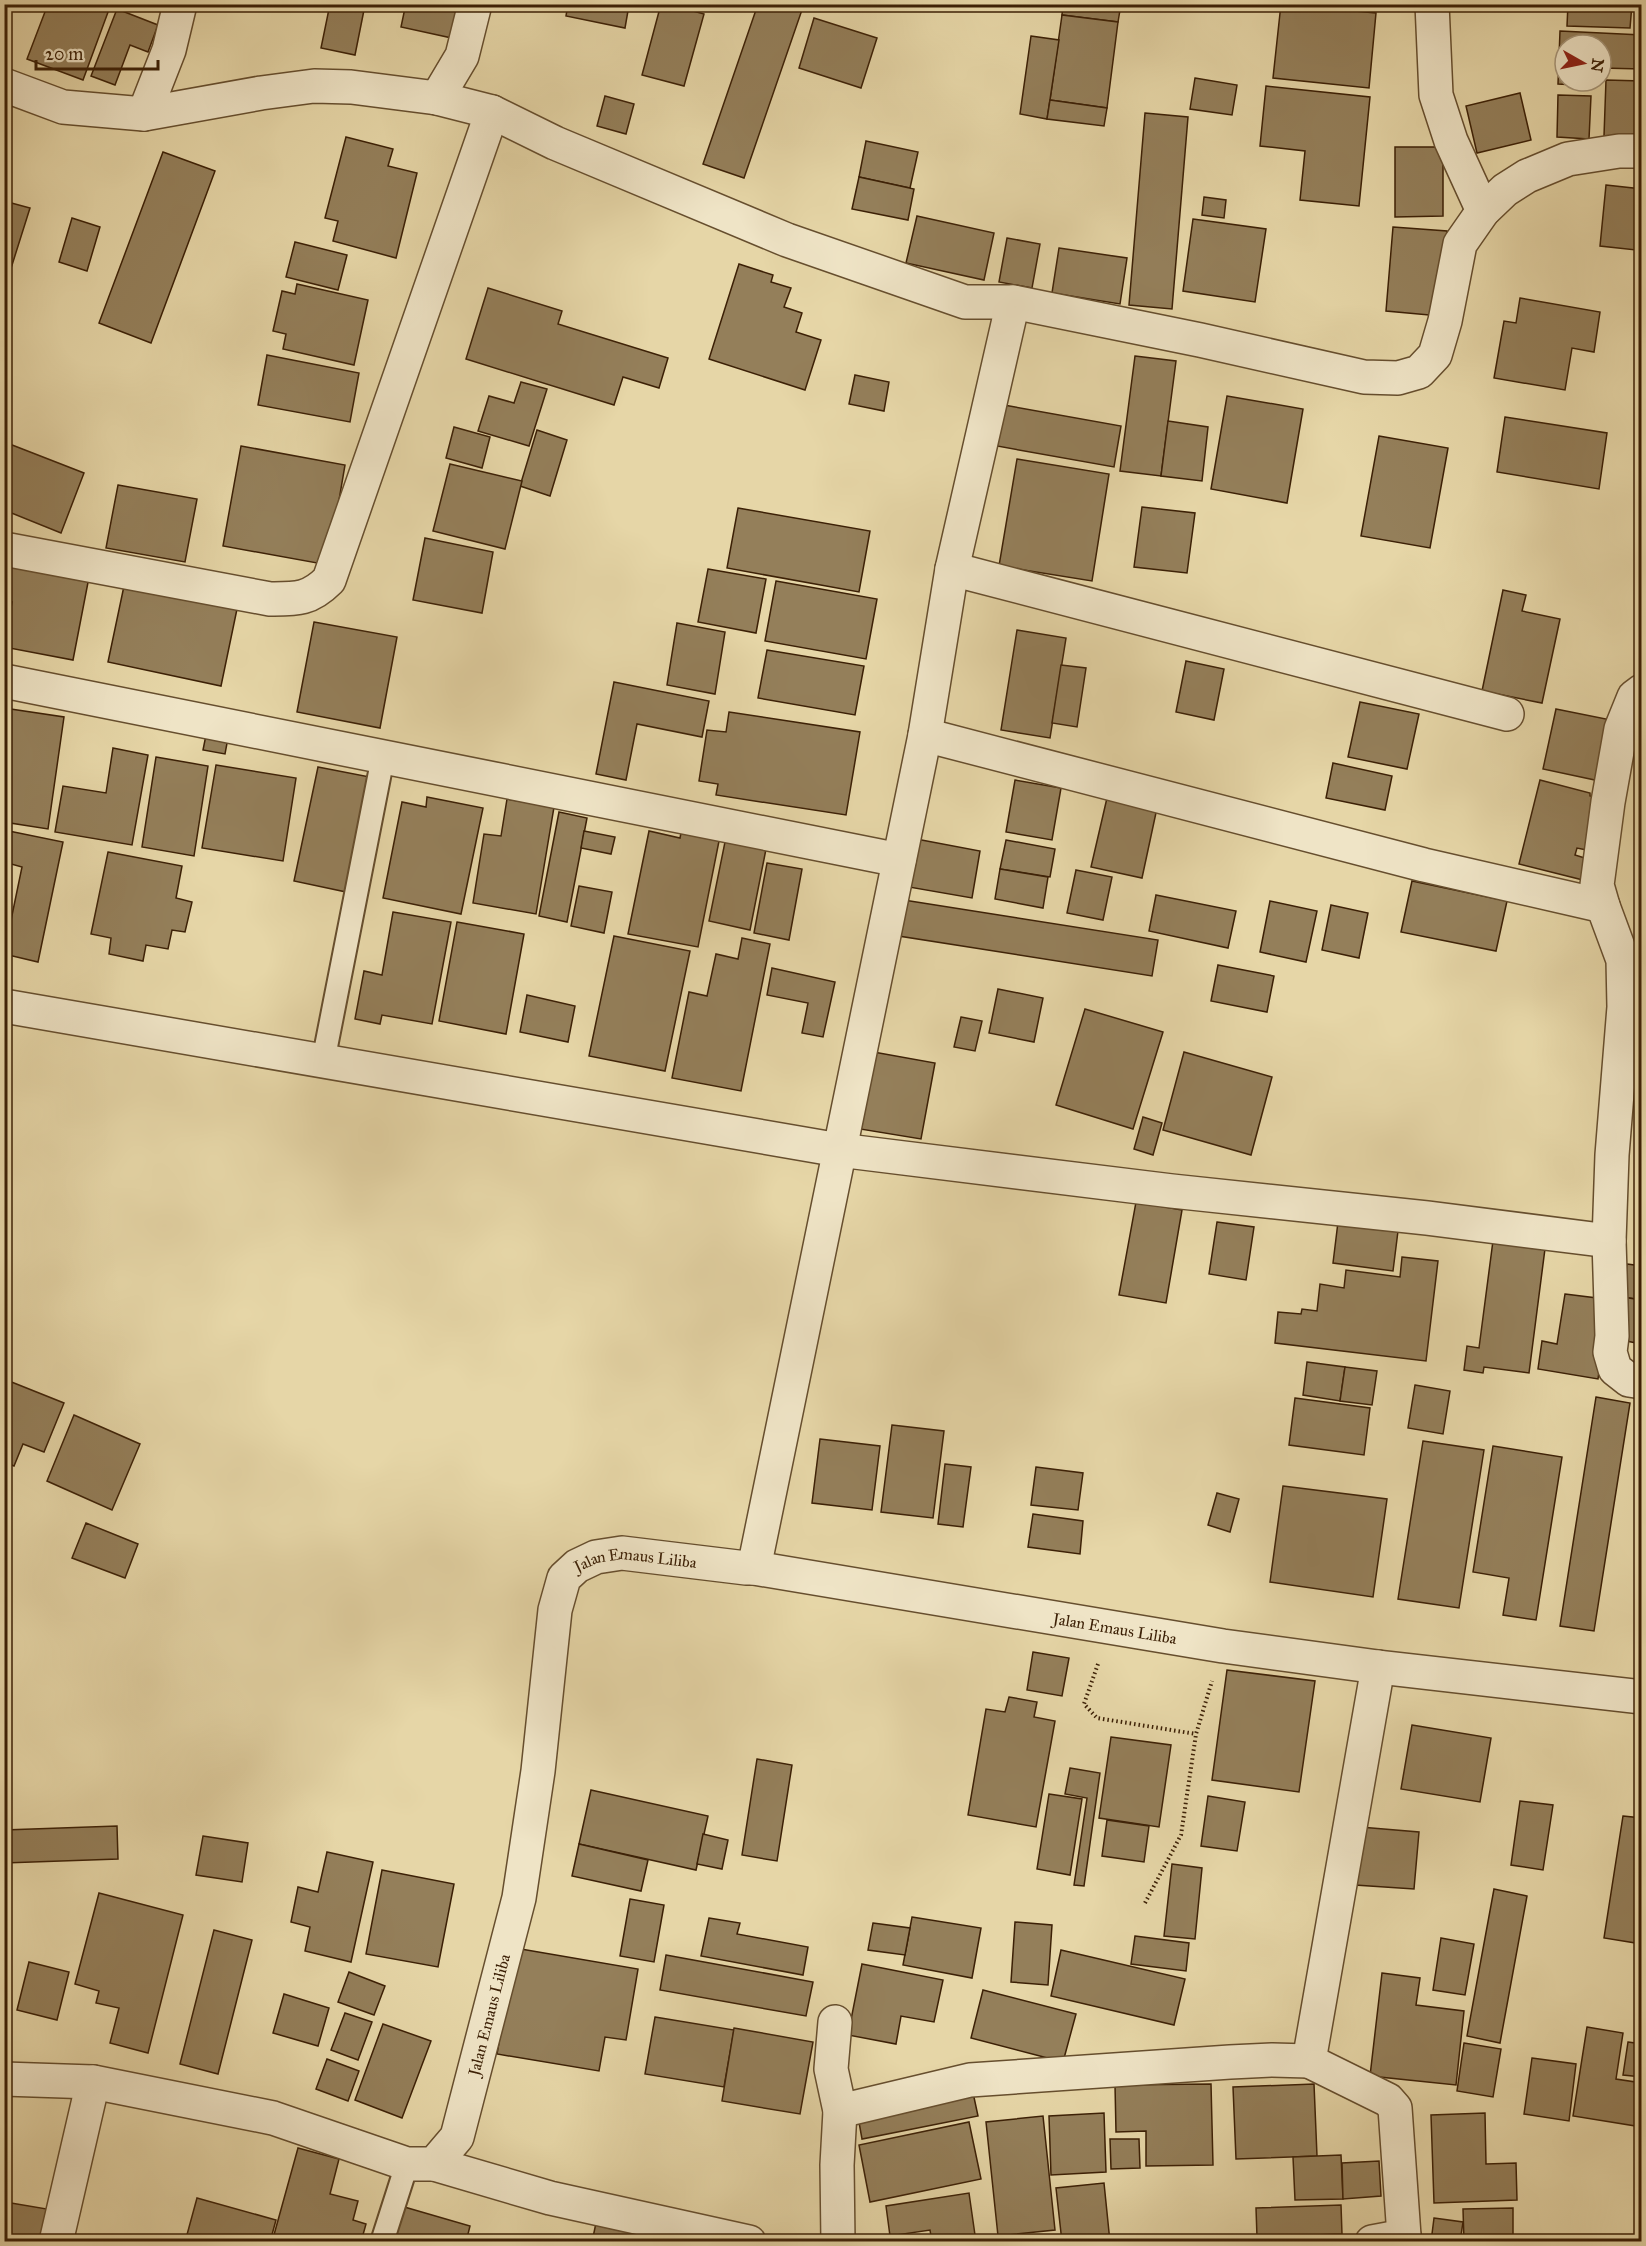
<svg xmlns="http://www.w3.org/2000/svg" width="1646" height="2246" font-family="'IM FELL Great Primer',serif">
	<rect width="100%" height="100%" fill="#e6d6a7"/>
	<filter id="stains"><feTurbulence type="fractalNoise" baseFrequency=".00333" numOctaves="4"/><feColorMatrix values="0 0 0 0 .2 0 0 0 0 .09 0 0 0 0 .02 0 0 0 .5 -.17"/></filter>
	<radialGradient id="worn" r=".72"><stop offset=".6" stop-color="#630" stop-opacity="0"/><stop offset="1" stop-color="#630" stop-opacity=".3"/></radialGradient>
	<g fill="#947f5a" stroke="#3c2006" stroke-width="1.5">
		<path d="M48 4H111L83 80 27 59Z"/>
		<path d="M330 4 364 10 355 55 321 48Z"/>
		<path d="M389 4H469L461 40 401 27 405 8Z"/>
		<path d="M568 4H651L650 9 629 5 625 28 566 16Z"/>
		<path d="M661 4H668L704 14 684 86 642 75Z"/>
		<path d="M758 4H804L744 178 703 164Z"/>
		<path d="M1063 4H1121L1118 22 1062 15Z"/>
		<path d="M1281 4 1376 13 1369 88 1273 78Z"/>
		<path d="M1568 4H1632L1630 28 1567 26Z"/>
		<path d="M117 9 158 25 148 52 130 45 115 85 91 76Z"/>
		<path d="M1062 15 1118 22 1107 108 1050 100Z"/>
		<path d="M814 18 877 38 861 88 799 68Z"/>
		<path d="M1560 31 1642 35V69L1601 68V45H1565V81H1595V86L1558 84Z"/>
		<path d="M1031 36 1059 40 1047 119 1020 114Z"/>
		<path d="M1195 78 1237 85 1232 115 1190 109Z"/>
		<path d="M1606 80 1642 81V137L1604 136Z"/>
		<path d="M1266 86 1370 97 1359 206 1300 200 1305 151 1260 146Z"/>
		<path d="M1520 93 1531 140 1477 153 1466 106Z"/>
		<path d="M1558 95 1591 96 1589 139 1557 137Z"/>
		<path d="M605 96 634 104 626 134 597 126Z"/>
		<path d="M1050 100 1107 108 1104 126 1047 119Z"/>
		<path d="M1145 113 1188 117 1172 309 1129 305Z"/>
		<path d="M346 137 393 149 388 166 417 173 396 258 333 241 338 221 325 218Z"/>
		<path d="M866 141 918 152 910 188 859 177Z"/>
		<path d="M1395 147H1443V216L1395 217Z"/>
		<path d="M163 152 215 171 151 343 99 323Z"/>
		<path d="M859 177 914 189 908 220 852 209Z"/>
		<path d="M1606 185 1642 189 1636 250 1600 246Z"/>
		<path d="M1204 197 1226 200 1224 218 1202 215Z"/>
		<path d="M4 201 30 208 7 281 4 280Z"/>
		<path d="M917 216 994 233 984 280 906 263Z"/>
		<path d="M72 218 100 227 87 271 59 262Z"/>
		<path d="M1193 219 1266 229 1255 302 1183 291Z"/>
		<path d="M1393 227 1447 231 1440 316 1386 311Z"/>
		<path d="M1007 238 1040 244 1032 288 999 282Z"/>
		<path d="M295 242 347 255 338 290 286 277Z"/>
		<path d="M1059 248 1127 258 1120 304 1052 293Z"/>
		<path d="M739 264 773 275 771 282 791 288 784 307 802 313 796 332 821 340 805 390 709 359Z"/>
		<path d="M297 284 368 300 354 365 283 349 286 334 273 331 282 291 295 294Z"/>
		<path d="M488 288 562 311 558 324 668 358 659 388 623 377 614 405 466 359Z"/>
		<path d="M1520 298 1600 312 1594 352 1572 348 1565 390 1494 378 1504 321 1516 323Z"/>
		<path d="M267 355 359 373 350 422 258 405Z"/>
		<path d="M1135 356 1176 361 1161 476 1120 471Z"/>
		<path d="M855 375 889 382 884 411 849 404Z"/>
		<path d="M521 382 547 389 529 446 478 431 489 396 514 403Z"/>
		<path d="M1227 396 1303 409 1287 503 1211 489Z"/>
		<path d="M1004 405 1121 426 1114 467 997 446Z"/>
		<path d="M1505 417 1607 433 1599 489 1497 472Z"/>
		<path d="M1168 421 1208 427 1202 481 1161 476Z"/>
		<path d="M454 427 490 437 482 468 446 458Z"/>
		<path d="M537 430 567 440 550 496 520 486Z"/>
		<path d="M1379 436 1448 448 1430 548 1361 536Z"/>
		<path d="M7 443 84 473 61 533 4 510V449Z"/>
		<path d="M241 446 345 465 328 565 223 546Z"/>
		<path d="M1017 459 1109 474 1092 581 999 566Z"/>
		<path d="M450 464 522 481 505 549 433 531Z"/>
		<path d="M118 485 197 499 185 562 106 548Z"/>
		<path d="M1142 507 1195 513 1187 573 1134 567Z"/>
		<path d="M738 508 870 531 859 592 727 568Z"/>
		<path d="M425 538 493 552 482 613 413 600Z"/>
		<path d="M4 555 90 572 73 660 4 647 12 602 4 601Z"/>
		<path d="M708 569 766 579 756 633 698 622Z"/>
		<path d="M776 581 877 599 866 659 765 641Z"/>
		<path d="M124 586 237 609 221 686 108 662Z"/>
		<path d="M1503 590 1526 595 1522 611 1560 619 1542 703 1482 691Z"/>
		<path d="M314 622 397 637 380 728 297 712Z"/>
		<path d="M677 623 725 632 715 694 667 685Z"/>
		<path d="M1017 630 1066 638 1050 738 1001 730Z"/>
		<path d="M767 650 864 666 855 715 758 698Z"/>
		<path d="M1186 661 1224 669 1214 720 1176 712Z"/>
		<path d="M1061 665 1086 668 1077 727 1052 723Z"/>
		<path d="M614 682 709 701 702 737 637 724 626 780 596 774Z"/>
		<path d="M1360 702 1419 714 1407 769 1348 757Z"/>
		<path d="M4 708 64 717 48 829 4 822Z"/>
		<path d="M1556 709 1621 722 1609 783 1543 769Z"/>
		<path d="M729 712 860 732 846 815 716 795 718 784 699 781 707 730 726 732Z"/>
		<path d="M206 735 228 738 225 754 203 750Z"/>
		<path d="M113 748 148 755 132 845 55 832 63 786 106 793Z"/>
		<path d="M156 757 208 766 194 856 142 847Z"/>
		<path d="M1333 763 1392 776 1385 810 1326 798Z"/>
		<path d="M216 765 296 778 283 861 202 848Z"/>
		<path d="M318 767 375 778 351 893 294 881Z"/>
		<path d="M1015 780 1061 788 1052 840 1006 832Z"/>
		<path d="M1540 780 1590 793V796L1604 799 1592 851 1577 848 1575 855 1588 859 1583 880 1519 864Z"/>
		<path d="M427 797 483 808 461 914 383 898 402 802 426 807Z"/>
		<path d="M1107 798 1157 808 1142 878 1091 867Z"/>
		<path d="M507 799 554 807 536 914 473 903 484 834 501 836Z"/>
		<path d="M559 812 587 818 567 922 539 916Z"/>
		<path d="M682 828 720 836 698 947 628 934 649 831 680 838Z"/>
		<path d="M4 830 63 842 38 962 4 954 22 867 4 862Z"/>
		<path d="M584 831 615 837 611 854 581 848Z"/>
		<path d="M726 837 767 844 750 930 709 921Z"/>
		<path d="M911 838 980 851 972 898 903 886Z"/>
		<path d="M1006 840 1055 849 1050 877 1000 869Z"/>
		<path d="M108 852 182 866 176 898 192 902 185 932 172 930 168 949 146 945 143 961 109 954 111 938 91 934Z"/>
		<path d="M767 863 802 869 789 940 754 933Z"/>
		<path d="M1000 869 1048 877 1043 908 995 899Z"/>
		<path d="M1076 870 1112 877 1103 920 1067 913Z"/>
		<path d="M1412 881 1507 901 1496 951 1401 932Z"/>
		<path d="M579 886 612 892 604 933 571 926Z"/>
		<path d="M1156 895 1236 911 1228 948 1149 931Z"/>
		<path d="M891 898 1158 940 1152 976 886 934Z"/>
		<path d="M1270 901 1317 911 1306 962 1260 952Z"/>
		<path d="M1331 905 1368 913 1359 958 1322 950Z"/>
		<path d="M393 912 451 922 432 1024 382 1015 380 1024 355 1019 364 971 382 975Z"/>
		<path d="M457 922 524 934 506 1034 439 1021Z"/>
		<path d="M614 936 690 951 665 1071 589 1056Z"/>
		<path d="M742 938 770 944 741 1091 672 1078 689 992 707 996 716 954 738 959Z"/>
		<path d="M1218 965 1274 976 1267 1012 1211 1001Z"/>
		<path d="M772 968 835 982 823 1037 802 1033 808 1003 767 995Z"/>
		<path d="M998 989 1043 998 1034 1042 989 1033Z"/>
		<path d="M527 995 575 1006 568 1042 520 1032Z"/>
		<path d="M1085 1009 1163 1032 1133 1129 1056 1105Z"/>
		<path d="M961 1017 982 1021 975 1051 954 1047Z"/>
		<path d="M868 1051 935 1063 921 1139 854 1128Z"/>
		<path d="M1184 1052 1272 1077 1251 1155 1163 1130Z"/>
		<path d="M1143 1117 1162 1123 1153 1155 1134 1149Z"/>
		<path d="M1136 1202 1182 1210 1166 1303 1119 1295Z"/>
		<path d="M1217 1222 1254 1227 1246 1280 1209 1274Z"/>
		<path d="M1338 1222 1398 1231 1393 1271 1333 1263Z"/>
		<path d="M1494 1233 1546 1241 1529 1373 1484 1367 1483 1373 1464 1370 1467 1346 1479 1348Z"/>
		<path d="M1402 1257 1438 1261 1426 1361 1275 1343 1278 1312 1301 1314 1302 1309 1317 1311 1320 1284 1344 1288 1346 1270 1400 1277Z"/>
		<path d="M1627 1264 1642 1266V1300L1622 1297Z"/>
		<path d="M1565 1294 1605 1299 1602 1351 1598 1379 1538 1369 1542 1341 1557 1344Z"/>
		<path d="M1622 1297 1642 1300V1344L1615 1339Z"/>
		<path d="M1307 1362 1345 1367 1340 1401 1303 1395Z"/>
		<path d="M1345 1367 1377 1371 1372 1405 1340 1401Z"/>
		<path d="M4 1379 64 1403 44 1452 23 1444 14 1466 4 1462Z"/>
		<path d="M1415 1385 1450 1391 1443 1434 1408 1428Z"/>
		<path d="M1596 1397 1630 1403 1594 1631 1560 1626Z"/>
		<path d="M1295 1398 1370 1408 1364 1455 1289 1445Z"/>
		<path d="M74 1415 140 1444 112 1510 47 1481Z"/>
		<path d="M892 1425 944 1431 933 1518 881 1512Z"/>
		<path d="M820 1439 880 1446 872 1510 812 1503Z"/>
		<path d="M1423 1441 1484 1450 1459 1608 1398 1599Z"/>
		<path d="M1493 1446 1562 1457 1536 1620 1503 1615 1509 1578 1473 1572Z"/>
		<path d="M945 1464 971 1467 963 1527 938 1524Z"/>
		<path d="M1036 1467 1083 1473 1078 1510 1031 1505Z"/>
		<path d="M1283 1486 1387 1499 1373 1597 1270 1582Z"/>
		<path d="M1217 1493 1239 1499 1230 1532 1208 1525Z"/>
		<path d="M1033 1514 1083 1521 1080 1554 1028 1547Z"/>
		<path d="M86 1523 138 1544 125 1578 72 1558Z"/>
		<path d="M1033 1652 1069 1658 1062 1696 1027 1690Z"/>
		<path d="M1227 1670 1315 1681 1299 1792 1212 1780Z"/>
		<path d="M1009 1697 1037 1702 1034 1717 1055 1721 1036 1827 968 1815 986 1709 1005 1712Z"/>
		<path d="M1412 1725 1491 1738 1480 1802 1401 1789Z"/>
		<path d="M1111 1737 1171 1745 1159 1827 1099 1818Z"/>
		<path d="M757 1759 792 1765 777 1861 742 1855Z"/>
		<path d="M1070 1768 1100 1773 1084 1886 1074 1885 1087 1798 1065 1794Z"/>
		<path d="M591 1790 708 1816 696 1870 579 1844Z"/>
		<path d="M1049 1794 1082 1799 1070 1875 1037 1869Z"/>
		<path d="M1208 1796 1245 1802 1237 1851 1201 1846Z"/>
		<path d="M1520 1801 1553 1805 1543 1870 1511 1865Z"/>
		<path d="M1623 1816 1642 1818V1944L1604 1938Z"/>
		<path d="M1107 1820 1149 1826 1144 1862 1102 1856Z"/>
		<path d="M117 1826 118 1859 4 1863V1830Z"/>
		<path d="M1360 1827 1419 1832 1414 1889 1355 1885Z"/>
		<path d="M703 1834 728 1840 722 1869 697 1864Z"/>
		<path d="M203 1836 248 1843 242 1882 196 1875Z"/>
		<path d="M579 1844 648 1860 641 1891 572 1876Z"/>
		<path d="M327 1852 373 1862 351 1962 305 1951 310 1927 291 1922 298 1887 318 1892Z"/>
		<path d="M1172 1864 1202 1868 1195 1939 1164 1936Z"/>
		<path d="M382 1870 454 1884 438 1967 366 1954Z"/>
		<path d="M1494 1889 1527 1896 1500 2043 1467 2036Z"/>
		<path d="M99 1893 183 1915 148 2053 110 2043 119 2008 96 2003 99 1991 75 1984Z"/>
		<path d="M630 1899 664 1905 654 1962 620 1956Z"/>
		<path d="M912 1917 981 1928 972 1978 903 1965Z"/>
		<path d="M709 1918 740 1923 737 1934 808 1947 803 1975 701 1956Z"/>
		<path d="M1015 1922 1052 1925 1048 1985 1011 1982Z"/>
		<path d="M873 1923 910 1928 905 1955 868 1950Z"/>
		<path d="M214 1930 252 1940 218 2074 180 2064Z"/>
		<path d="M1135 1936 1189 1943 1186 1971 1131 1964Z"/>
		<path d="M1441 1938 1474 1944 1465 1995 1433 1990Z"/>
		<path d="M515 1948 638 1969 626 2040 605 2037 599 2071 497 2054Z"/>
		<path d="M1061 1950 1185 1979 1174 2025 1051 1996Z"/>
		<path d="M666 1955 813 1982 806 2016 660 1990Z"/>
		<path d="M29 1962 69 1972 57 2020 17 2010Z"/>
		<path d="M862 1964 943 1980 934 2022 901 2016 896 2044 848 2035Z"/>
		<path d="M349 1972 385 1986 374 2015 338 2002Z"/>
		<path d="M1382 1973 1420 1978 1416 2005 1464 2011 1456 2085 1370 2076Z"/>
		<path d="M983 1990 1076 2014 1063 2062 971 2038Z"/>
		<path d="M284 1994 329 2008 318 2046 273 2033Z"/>
		<path d="M345 2013 372 2022 358 2060 331 2050Z"/>
		<path d="M655 2017 734 2030 724 2087 645 2074Z"/>
		<path d="M383 2024 431 2041 402 2118 355 2100Z"/>
		<path d="M1587 2027 1623 2033 1616 2079 1642 2083V2127L1573 2116Z"/>
		<path d="M734 2028 813 2042 800 2114 722 2101Z"/>
		<path d="M1628 2042 1642 2044V2077L1623 2075Z"/>
		<path d="M1464 2043 1501 2049 1493 2097 1457 2091Z"/>
		<path d="M1532 2058 1576 2064 1569 2121 1524 2114Z"/>
		<path d="M327 2059 359 2071 348 2101 316 2089Z"/>
		<path d="M1211 2084 1213 2165 1146 2166V2131L1116 2132 1115 2085Z"/>
		<path d="M1314 2084 1317 2156 1236 2159 1233 2087Z"/>
		<path d="M972 2088 978 2116 862 2139 857 2111Z"/>
		<path d="M1104 2113 1106 2172 1051 2175 1049 2116Z"/>
		<path d="M1485 2113 1486 2164 1516 2163 1517 2200 1434 2203 1431 2115Z"/>
		<path d="M1043 2116 1055 2230 998 2236 986 2122Z"/>
		<path d="M969 2122 981 2179 870 2202 859 2145Z"/>
		<path d="M1110 2139H1139L1140 2168 1111 2169Z"/>
		<path d="M298 2148 339 2159 330 2194 358 2201 353 2220 366 2224 361 2242H272Z"/>
		<path d="M1341 2155 1343 2199 1295 2200 1293 2157Z"/>
		<path d="M1379 2161 1381 2196 1343 2199 1342 2163Z"/>
		<path d="M1104 2183 1110 2242H1062L1056 2188Z"/>
		<path d="M969 2193 976 2242H932L930 2230 890 2236 886 2206Z"/>
		<path d="M197 2198 276 2220 270 2242H185Z"/>
		<path d="M11 2203 47 2209 42 2242H5Z"/>
		<path d="M1341 2205 1342 2234 1257 2237 1256 2208Z"/>
		<path d="M401 2206 470 2226 466 2242H391Z"/>
		<path d="M1513 2208V2242H1464L1463 2209Z"/>
		<path d="M1434 2218 1463 2222 1460 2242H1431Z"/>
		<path d="M596 2223 652 2235 650 2242H592Z"/>
	</g>
	<g fill="none" stroke-linecap="round" stroke-linejoin="round">
		<g stroke="#664e2e" stroke-width="26">
			<g id="lane">
				<path d="M323 1062 383 757"/>
				<path d="M382 2242 407 2164"/>
			</g>
		</g>
		<g stroke="#664e2e" stroke-width="36">
			<g id="street">
				<path d="M1432 4 1436 95 1451 141 1483 211"/>
				<path d="M4 85 63 107 144 114 261 93 314 86 351 87 437 98 492 112 555 143 787 240 965 302H1013L1200 340 1364 377 1398 378 1419 372 1435 355 1445 321 1460 244 1483 211 1505 190 1527 176 1568 159 1619 151H1642"/>
				<path d="M437 98 462 56 475 4"/>
				<path d="M144 114 169 50 180 4"/>
				<path d="M4 549 270 599C296 599 309 600 329 580L492 112"/>
				<path d="M952 569 1507 714"/>
				<path d="M4 681 899 860"/>
				<path d="M925 735 1424 865 1603 906 1623 960 1624 1007 1612 1155 1609 1241 1612 1336 1610 1352 1615 1369 1629 1380 1642 1382"/>
				<path d="M1603 906 1597 885 1608 802 1621 729 1634 697 1642 691"/>
				<path d="M4 1006 839 1150 1172 1191 1427 1218 1609 1241"/>
				<path d="M754 1568 925 735 952 569 1013 302"/>
				<path d="M835 2022 831 2069 840 2111 837 2165 838 2242"/>
				<path d="M1309 2061 1388 2100 1395 2108 1404 2236 1403 2242"/>
				<path id="s1" d="M4 2079 93 2082 273 2118 407 2164H434L457 2137 519 1898 538 1771 555 1610 564 1578 577 1566 596 1557 622 1553 746 1568H754L1223 1646 1378 1667 1642 1697"/>
				<path d="M840 2111 970 2080 1230 2062 1272 2060 1309 2061 1378 1667"/>
				<path d="M434 2164 550 2198 749 2242"/>
				<path d="M56 2242 93 2082"/>
				<path d="M1372 2242 1404 2236"/>
			</g>
		</g>
		<g stroke="#3c2006" stroke-width="4" stroke-dasharray="1.5 3" stroke-linecap="butt">
			<path d="M1098 1664 1084 1704 1097 1718 1196 1734"/>
			<path d="M1145 1903 1181 1835 1196 1734 1212 1681"/>
		</g>
		<use href="#lane" stroke="#efe4c6" stroke-width="22"/>
		<use href="#street" stroke="#efe4c6" stroke-width="33"/>
	</g>
	<g text-anchor="middle" stroke-width="5" stroke-linejoin="round" paint-order="stroke">
		<g font-size="16" fill="#3c2006" stroke="#efe4c6">
			<text dy="6" stroke="none"><textPath href="#s1" startOffset="1125">Jalan Emaus Liliba</textPath></text>
			<text dy="6" stroke="none"><textPath href="#s1" startOffset="1611">Jalan Emaus Liliba</textPath></text>
			<text dy="6" stroke="none"><textPath href="#s1" startOffset="603">Jalan Emaus Liliba</textPath></text>
		</g>
	</g>
	<rect width="1646" height="2246" fill="none" stroke="#e6d6a7" stroke-width="24"/>
	<rect x="6" y="6" width="1634" height="2234" fill="none" stroke="#3c2006" stroke-width="3"/>
	<rect x="12" y="12" width="1622" height="2222" fill="none" stroke="#3c2006" stroke-width="1.5"/>
	<g transform="translate(1583 63) rotate(99)"><circle r="28" fill="#efe4c6" stroke="#a79679" stroke-width="1.5"/>
	<path d="M0-4.5L10 22L0 15L-10 22Z" fill="#8f2418"/>
	<text y="-9" font-size="16" font-weight="bold" text-anchor="middle" fill="#3c2006">N</text>
	</g>
	<path d="M36 60v9h122v-9" fill="none" stroke="#3c2006" stroke-width="3"/>
	<text x="45" y="60" font-size="18" fill="#3c2006" stroke="#efe4c6" stroke-width="4.5" paint-order="stroke">20 m</text>
	<rect width="100%" height="100%" filter="url(#stains)"/>
	<rect width="100%" height="100%" fill="url(#worn)"/>
</svg>
